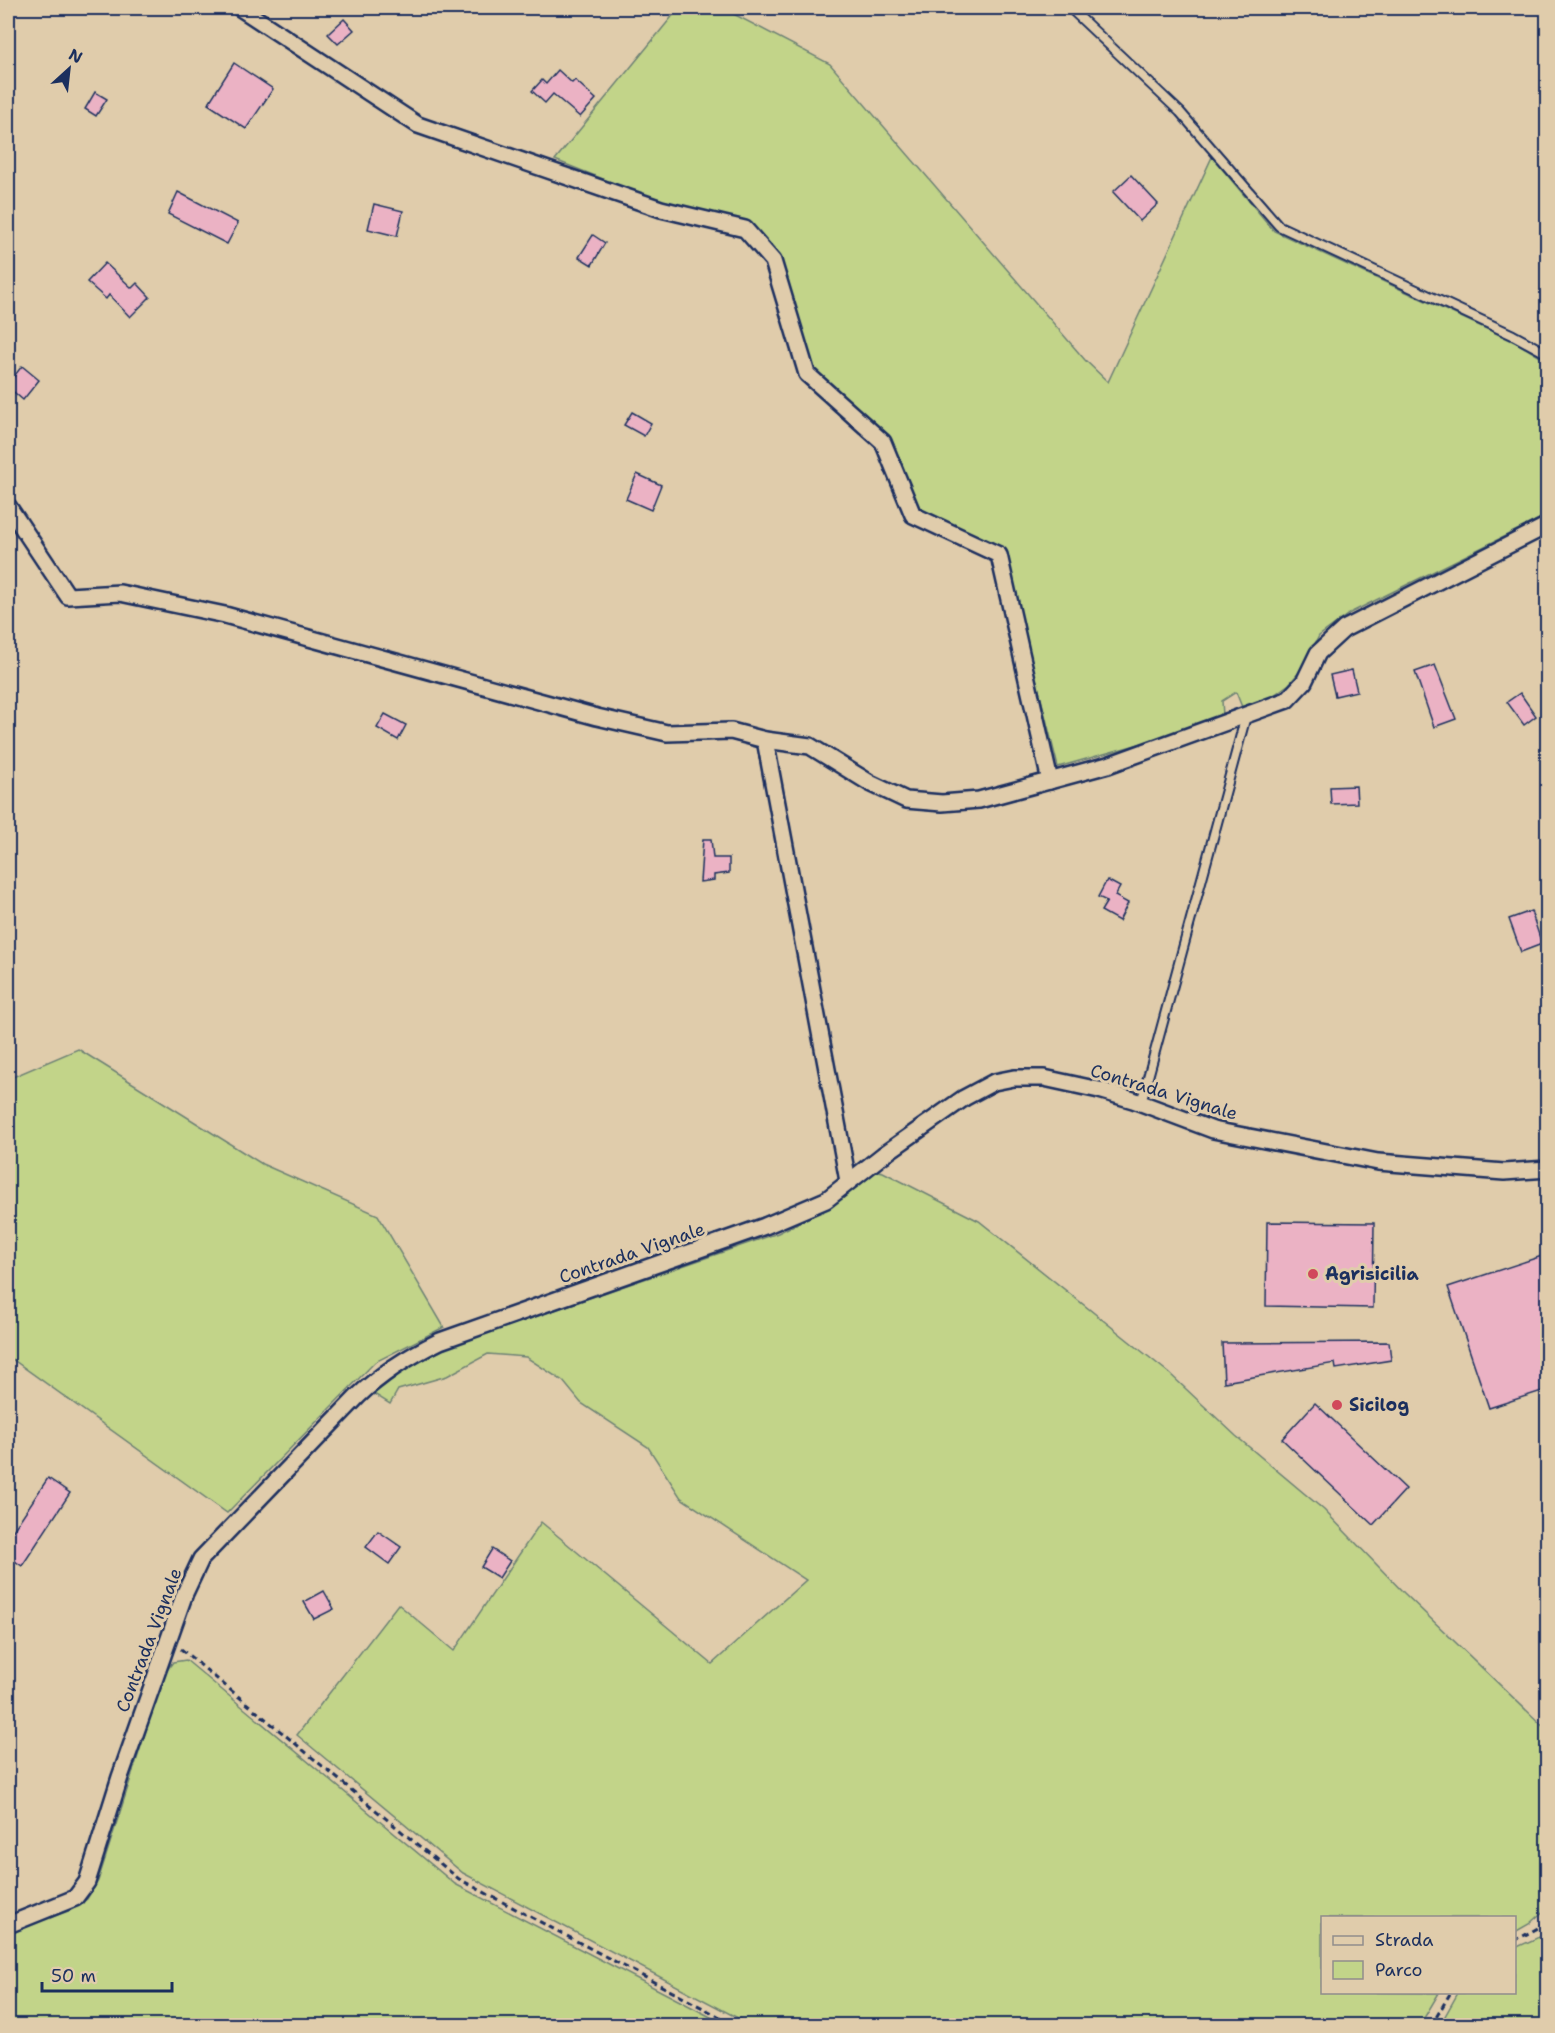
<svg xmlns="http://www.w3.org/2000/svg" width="1555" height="2033" font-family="'Shantell Sans',sans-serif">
	<rect width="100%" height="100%" fill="#e0ccab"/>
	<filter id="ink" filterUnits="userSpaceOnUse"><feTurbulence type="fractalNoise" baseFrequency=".0167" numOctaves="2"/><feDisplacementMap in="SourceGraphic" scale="12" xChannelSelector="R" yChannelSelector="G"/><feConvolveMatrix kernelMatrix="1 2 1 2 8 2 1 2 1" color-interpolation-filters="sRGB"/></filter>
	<g filter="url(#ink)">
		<g fill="#c2d489" stroke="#6e8274" stroke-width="1.5">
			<path d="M679 8H722L830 64 1085 360 1108 382 1212 157 1274 231 1517 343 1547 361V515L1350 613 1319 636 1301 670 1289 684 1270 698 1242 707 1236 692 1222 701 1223 715 1217 722 1058 767 1004 550 918 508 887 435 808 368 779 257 747 224 661 202 555 160Z"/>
			<path d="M78 1049 262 1164 378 1215 444 1327 375 1362 227 1513 8 1356V1079Z"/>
			<path d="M874 1170 883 1172 979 1221 1169 1373 1236 1436 1324 1510 1404 1593 1547 1730V1908L1529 1924 1515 1932 1514 1918H1322V1992L1439 1993 1420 2025H751L463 1873 297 1735 398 1604 454 1651 541 1522 712 1664 806 1580 681 1498 648 1447 581 1403 563 1381 526 1357 488 1354 447 1376 398 1390 390 1404 374 1394 409 1367 450 1346 778 1233 832 1206Z"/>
			<path d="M186 1660 455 1884 726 2025H8V1933L71 1910 87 1899 98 1881 164 1674 173 1662Z"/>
			<path d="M1539 1937 1547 1941V2025H1440L1458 1993 1514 1992 1515 1948Z"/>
		</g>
		<g fill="#ebb2c4" stroke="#1b2f5e" stroke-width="1.5">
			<path d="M344 19 354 30 338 44 328 34Z"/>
			<path d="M234 63 273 89 246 129 208 104Z"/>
			<path d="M558 70 572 83 575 80 596 99 580 117 553 94 545 103 532 91 542 80 546 84Z"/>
			<path d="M95 92 107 99 96 116 85 109Z"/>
			<path d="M1131 175 1158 204 1140 221 1113 192Z"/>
			<path d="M178 192 238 223 227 244 168 214Z"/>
			<path d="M374 204 403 211 397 236 368 229Z"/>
			<path d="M593 235 605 243 592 265 579 257Z"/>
			<path d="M105 263 132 288 137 283 150 297 130 317 109 295 106 299 87 282Z"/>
			<path d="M22 366 39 380 23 400 8 387V384Z"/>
			<path d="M632 412 651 423 644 436 624 425Z"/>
			<path d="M637 474 661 485 651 510 626 499Z"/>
			<path d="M1435 665 1456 719 1434 727 1415 672Z"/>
			<path d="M1352 670 1357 691 1335 696 1330 675Z"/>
			<path d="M1520 693 1536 716 1524 725 1507 702Z"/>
			<path d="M385 714 406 725 398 740 377 728Z"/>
			<path d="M1356 786 1357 803 1331 804 1330 787Z"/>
			<path d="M703 839H711L713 858H729V873L714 875V880L700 882Z"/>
			<path d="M1107 880 1120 887 1115 896 1128 903 1119 921 1101 911 1107 901 1098 897Z"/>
			<path d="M1531 911 1542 944 1521 952 1509 919Z"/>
			<path d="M1267 1222 1374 1223 1373 1308 1266 1306Z"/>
			<path d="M1545 1255 1548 1262V1389L1489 1408 1448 1287Z"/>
			<path d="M1389 1342 1391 1360 1336 1369 1335 1363 1224 1382 1222 1343Z"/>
			<path d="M1315 1403 1406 1489 1373 1525 1282 1439Z"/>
			<path d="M48 1478 70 1493 22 1566 8 1556V1538Z"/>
			<path d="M378 1531 401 1547 389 1564 366 1547Z"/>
			<path d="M492 1549 510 1561 499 1578 481 1567Z"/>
			<path d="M324 1591 334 1609 314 1619 304 1602Z"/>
		</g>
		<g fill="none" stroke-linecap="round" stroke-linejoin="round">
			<g stroke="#1b2f5e" stroke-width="12">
				<g id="service">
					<path d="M1070 8 1180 112 1279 226 1513 335 1548 354"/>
					<path d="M1141 1103 1246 716"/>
				</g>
			</g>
			<g stroke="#1b2f5e" stroke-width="20">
				<g id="minor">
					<path d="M240 8 418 125 661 209 745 229 773 261 807 374 883 442 913 515 999 555 1050 781"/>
					<path d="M8 506 68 596 120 593 225 615 597 717 667 733 731 731 765 740 810 746 870 783 906 800 942 803 979 800 1108 765 1287 700 1304 682 1318 653 1344 629 1548 525"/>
					<path d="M765 740 848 1181"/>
					<path d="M8 1925 75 1898 87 1882 120 1777 185 1593 201 1559 358 1396C383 1372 409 1356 440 1341L765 1226 826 1200 883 1155 964 1098 994 1082 1014 1078H1044L1099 1090 1133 1100 1213 1130 1378 1162 1504 1172 1548 1169"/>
				</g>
			</g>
			<g stroke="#1b2f5e" stroke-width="3" stroke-dasharray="6 4.5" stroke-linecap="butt">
				<path d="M181 1649 459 1879 737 2026"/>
				<path d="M1514 1941 1538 1928 1548 1919"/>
				<path d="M1431 2026 1451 1992"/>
			</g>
			<use href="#service" stroke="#e0ccab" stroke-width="8"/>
			<use href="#minor" stroke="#e0ccab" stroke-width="15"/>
		</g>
	</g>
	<g fill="#d1495b" stroke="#e0ccab" stroke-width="2">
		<circle cx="1313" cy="1274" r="6"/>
		<circle cx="1337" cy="1405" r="6"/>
	</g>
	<g text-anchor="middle" stroke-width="6" stroke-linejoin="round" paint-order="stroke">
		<g font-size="18" fill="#1b2f5e" stroke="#e0ccab">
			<text transform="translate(1164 1092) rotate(17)" y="6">Contrada Vignale</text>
			<text transform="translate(632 1253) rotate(-19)" y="6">Contrada Vignale</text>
			<text transform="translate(149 1640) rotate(-69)" y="6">Contrada Vignale</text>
		</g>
		<g font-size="18" font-weight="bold" fill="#1b2f5e" stroke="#e0ccab" text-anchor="start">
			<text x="1325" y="1280">Agrisicilia</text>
			<text x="1349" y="1411">Sicilog</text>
		</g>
	</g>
	<rect width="1555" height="2033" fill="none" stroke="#e0ccab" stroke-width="30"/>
	<rect x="15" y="15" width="1525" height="2003" fill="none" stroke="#1b2f5e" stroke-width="2" filter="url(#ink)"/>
	<rect x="1321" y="1916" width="195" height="78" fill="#e0ccab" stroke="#918d8c" stroke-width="1.5"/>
	<rect x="1333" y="1936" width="30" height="9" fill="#e0ccab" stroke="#918d8c" stroke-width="1.5"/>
	<text x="1375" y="1946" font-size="18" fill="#1b2f5e">Strada</text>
	<rect x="1333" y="1961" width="30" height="18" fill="#c2d489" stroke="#918d8c" stroke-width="1.5"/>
	<text x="1375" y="1976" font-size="18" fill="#1b2f5e">Parco</text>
	<g transform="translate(69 69) rotate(27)" stroke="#e0ccab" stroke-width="4.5" paint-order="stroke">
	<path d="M0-4.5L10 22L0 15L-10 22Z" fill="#1b2f5e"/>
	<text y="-9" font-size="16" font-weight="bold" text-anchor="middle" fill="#1b2f5e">N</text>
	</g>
	<path d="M42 1982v9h130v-9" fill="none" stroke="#1b2f5e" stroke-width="3"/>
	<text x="51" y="1982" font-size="18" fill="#1b2f5e" stroke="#e0ccab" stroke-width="4.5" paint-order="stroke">50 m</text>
</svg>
